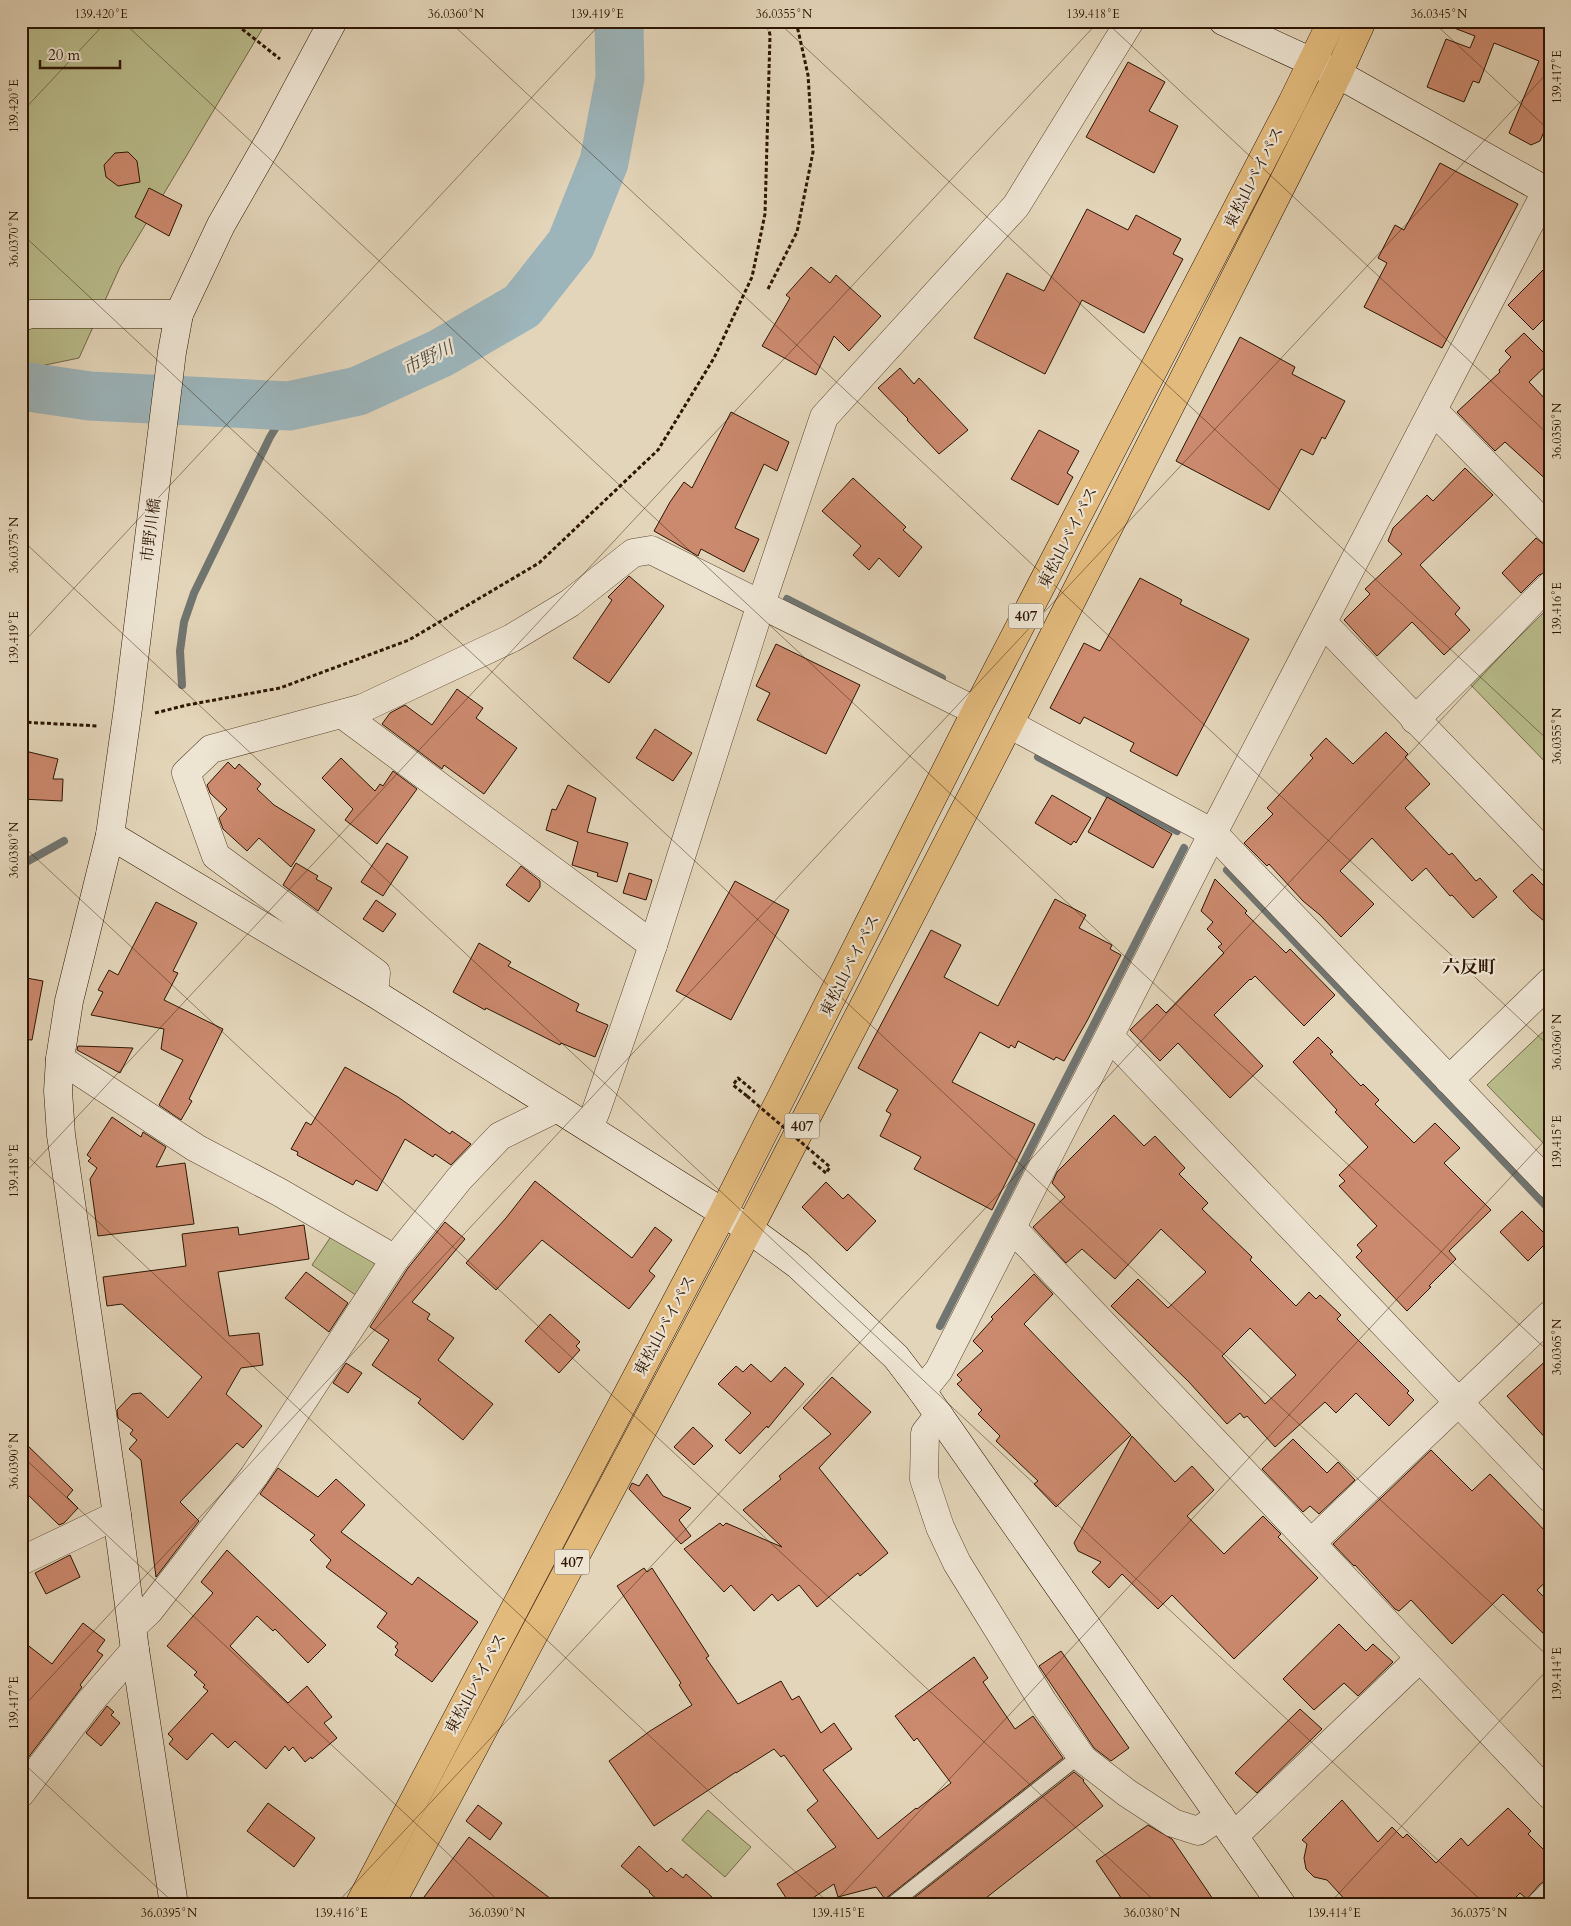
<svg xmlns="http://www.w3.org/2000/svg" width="1571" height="1926" font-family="Cardo,'Noto Serif JP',serif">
	<rect width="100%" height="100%" fill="#e3d5b9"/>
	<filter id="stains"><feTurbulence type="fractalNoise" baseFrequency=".004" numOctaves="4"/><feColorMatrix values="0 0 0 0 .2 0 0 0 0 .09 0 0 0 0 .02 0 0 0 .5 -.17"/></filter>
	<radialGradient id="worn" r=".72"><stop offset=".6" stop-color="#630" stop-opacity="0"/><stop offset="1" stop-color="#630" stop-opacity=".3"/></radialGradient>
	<g fill="#b9bc8b" stroke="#736946">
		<path d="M21 21H267L120 267 79 358 21 370Z"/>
		<path d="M1550 603V767L1468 682Z"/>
		<path d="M1550 1025V1150L1487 1085Z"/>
		<path d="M334 1232 382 1269 360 1298 312 1265Z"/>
		<path d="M708 1810 751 1847 725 1877 682 1840Z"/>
	</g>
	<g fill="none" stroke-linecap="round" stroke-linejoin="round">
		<g stroke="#707571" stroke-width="8">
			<path d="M787 599 942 678"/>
			<path d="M182 685 180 651 184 622 194 593 270 437 289 406"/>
			<path d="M1038 757 1177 831"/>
			<path d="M21 865 64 841"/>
			<path d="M1227 870 1550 1210"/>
			<path d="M940 1326 1184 848"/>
		</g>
		<path stroke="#9cb5bb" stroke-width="49" d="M21 386 90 396 289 406 358 391 441 353 522 306 571 244 604 162 620 78 619 21"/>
	</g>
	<g fill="#cb896d" stroke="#2d1602" fill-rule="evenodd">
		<path d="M1441 21H1539L1550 25V118L1540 141 1531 145 1509 133 1539 61 1494 43 1479 83 1473 81 1464 102 1427 87 1446 39 1470 48 1475 36 1441 23Z"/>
		<path d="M1128 62 1165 82 1149 111 1178 126 1154 173 1086 137Z"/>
		<path d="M128 152 137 161 140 182 118 186 106 177 104 165 115 153Z"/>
		<path d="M1440 163 1518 204 1442 348 1364 307 1387 263 1378 258 1395 225 1404 230Z"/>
		<path d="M149 188 182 205 169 236 135 217Z"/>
		<path d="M1087 209 1128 230 1136 215 1181 239 1173 254 1183 259 1144 333 1082 300 1045 374 974 338 1007 273 1044 291Z"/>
		<path d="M1550 263V313L1533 330 1508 305Z"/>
		<path d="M811 267 830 283 836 275 881 316 849 351 834 336 816 375 762 346 790 298 786 295Z"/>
		<path d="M1524 333 1550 359V362L1529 382 1550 404V483L1505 442 1495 451 1457 412 1500 372 1499 370 1511 357 1505 351Z"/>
		<path d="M1240 337 1295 367 1292 374 1345 401 1325 439 1322 437 1313 455 1301 449 1269 510 1176 461Z"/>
		<path d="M900 368 914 384 919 378 968 430 939 454 907 420 908 419 878 388Z"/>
		<path d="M731 412 789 442 777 471 764 464 735 528 759 539 744 572 701 549 698 556 654 531 670 502 684 482 692 488Z"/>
		<path d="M1039 430 1079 451 1067 473 1073 477 1058 505 1011 479Z"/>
		<path d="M1465 468 1493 495 1420 565 1460 608 1455 614 1470 630 1444 655 1412 622 1377 656 1344 620 1370 594 1365 589 1402 554 1388 541 1393 528 1427 495 1433 501Z"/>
		<path d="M853 478 906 527 903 530 922 547 899 577 879 558 869 570 853 555 861 546 822 511Z"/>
		<path d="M1536 538 1545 545H1550V571L1539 575 1521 593 1502 573Z"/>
		<path d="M629 576 664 606 609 683 573 658 612 600 608 597Z"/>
		<path d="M1140 578 1182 600 1180 604 1249 639 1177 776 1130 751 1134 743 1084 717 1080 724 1050 708 1084 643 1100 651Z"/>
		<path d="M776 644 860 685 826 754 757 720 770 693 756 686Z"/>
		<path d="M457 689 483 708 476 718 517 748 484 794 444 765 442 769 382 724 390 713 405 705 432 725Z"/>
		<path d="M655 729 692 753 673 781 636 758Z"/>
		<path d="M1386 732 1408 754 1405 757 1430 784 1405 808 1449 855 1452 853 1476 881 1480 878 1497 897 1473 918 1452 895 1450 896 1426 868 1412 881 1372 838 1340 871 1374 904 1341 937 1320 915 1303 901 1269 864 1267 866 1244 843 1273 814 1267 808 1313 758 1310 755 1326 738 1353 764Z"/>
		<path d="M21 750 58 759 53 779H63L62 801 21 799Z"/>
		<path d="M341 758 375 791 380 784 383 786 393 771 417 789 377 844 345 820 353 809 322 778Z"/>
		<path d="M228 762 235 769 239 764 261 784 257 789 274 805 315 830 291 867 259 838 247 851 223 829 219 818 227 809 210 793 207 785Z"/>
		<path d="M568 785 596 798 587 832 628 843 617 882 597 876 598 873 572 865 578 842 546 830 552 809 556 810Z"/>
		<path d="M1052 795 1091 818 1076 843 1074 841 1071 845 1035 823Z"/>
		<path d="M1107 797 1172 834 1153 868 1088 832Z"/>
		<path d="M387 843 408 857 383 896 361 882Z"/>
		<path d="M296 863 318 876 316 879 332 888 318 911 283 885Z"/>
		<path d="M521 866 540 881V887L529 902 506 885Z"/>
		<path d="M629 873 652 880 646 900 623 893Z"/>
		<path d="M1532 874 1550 892V926L1531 910 1513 891Z"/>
		<path d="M1215 879 1247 911 1245 913 1286 953 1290 949 1335 995 1304 1026 1255 976 1251 980 1250 979 1214 1015 1263 1066 1230 1098 1178 1043 1160 1061 1130 1030 1157 1004 1166 1013 1224 953 1218 947 1222 944 1207 929 1213 922 1201 911Z"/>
		<path d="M735 881 789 910 731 1020 676 991Z"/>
		<path d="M1055 899 1086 915 1079 928 1112 945 1110 949 1121 955 1087 1021 1064 1061 1056 1057 1054 1060 1018 1041 1015 1048 1011 1045 1009 1048 980 1032 952 1082 1035 1124 992 1210 914 1169 921 1157 880 1136 891 1114 886 1111 898 1090 858 1068 931 930 961 945 944 977 998 1006Z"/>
		<path d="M376 900 396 914 383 932 363 919Z"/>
		<path d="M156 902 197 923 173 971 178 973 164 1000 223 1029 189 1099 192 1101 181 1120 159 1105 183 1060 161 1049 164 1029 91 1015 103 992 98 990 109 970 118 975Z"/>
		<path d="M479 943 511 962 508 966 579 1004 576 1011 608 1025 595 1057 561 1043 560 1045 486 1008 485 1010 453 992Z"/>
		<path d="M21 977 43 981 32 1040 21 1039Z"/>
		<path d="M1318 1037 1333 1052 1330 1054 1361 1086 1363 1084 1379 1100 1375 1104 1414 1143 1435 1123 1460 1148 1444 1163 1491 1210 1449 1251 1456 1259 1429 1286 1431 1287 1407 1311 1356 1257 1362 1251 1357 1245 1377 1226 1339 1186 1345 1181 1339 1175 1368 1147 1335 1112 1337 1110 1293 1062Z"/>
		<path d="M78 1046 133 1048 120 1073 77 1050Z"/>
		<path d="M345 1067 398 1097 450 1134 452 1131 471 1144 451 1165 435 1154 433 1157 405 1139 377 1191 356 1180 353 1185 297 1155 298 1152 291 1149 306 1122 311 1125Z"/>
		<path d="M1114 1115 1144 1146 1155 1136 1185 1168 1179 1174 1208 1203 1202 1209 1252 1257 1250 1260 1296 1306 1309 1292 1316 1299 1320 1295 1341 1315 1337 1319 1409 1391 1407 1393 1414 1400 1389 1426 1356 1393 1336 1413 1325 1402 1275 1447 1247 1416 1244 1418 1240 1413 1227 1424 1189 1382 1111 1306 1138 1279 1168 1308 1206 1272 1161 1229 1115 1279 1082 1249 1066 1263 1033 1227 1065 1197 1052 1183 1057 1172ZM1250 1328 1296 1375 1265 1404 1222 1356Z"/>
		<path d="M112 1117 141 1137 143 1132 166 1147 156 1167 185 1163 194 1224 98 1236 90 1179 97 1168 88 1161 91 1158 87 1155Z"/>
		<path d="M535 1181 632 1258 655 1227 672 1240 649 1271 655 1276 629 1309 542 1240 496 1290 466 1263 506 1218Z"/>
		<path d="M826 1182 843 1199 848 1194 876 1221 847 1251 802 1207Z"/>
		<path d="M1522 1211 1550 1239 1528 1261 1500 1232Z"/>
		<path d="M445 1222 465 1239 412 1302 430 1314 427 1319 454 1338 438 1360 493 1404 463 1440 418 1403 421 1399 372 1365 389 1340 370 1327 408 1268Z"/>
		<path d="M304 1225 309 1259 218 1272 229 1336 259 1333 263 1365 241 1368 226 1394 262 1426 243 1448 237 1443 180 1502 199 1521 156 1577 141 1460 129 1449 137 1440 130 1434 133 1430 118 1418 117 1410 132 1394 141 1393 168 1418 202 1377 122 1304 107 1306 103 1277 186 1266 182 1234 238 1227 239 1235Z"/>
		<path d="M306 1272 348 1303 329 1332 285 1298Z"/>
		<path d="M1034 1274 1053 1294 1024 1324 1131 1435 1056 1507 1034 1484 1038 1481 996 1441 1000 1436 978 1414 982 1410 957 1384 962 1380 957 1375 983 1351 973 1341 993 1319 991 1317Z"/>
		<path d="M550 1314 580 1342 576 1346 580 1350 559 1373 525 1341Z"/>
		<path d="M1550 1357V1443L1507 1396Z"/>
		<path d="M346 1363 362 1373 348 1393 333 1383Z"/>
		<path d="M751 1364 771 1382 785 1367 804 1384 768 1428 767 1426 740 1454 725 1440 751 1413 718 1384 736 1366 743 1372Z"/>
		<path d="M832 1377 871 1412 819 1468 888 1553 860 1576 858 1573 817 1607 799 1585 778 1601 772 1594 754 1611 731 1585 724 1592 684 1549 720 1523 723 1526 726 1523 782 1547 743 1510 781 1479 779 1476 831 1434 803 1408Z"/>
		<path d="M693 1427 713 1446 694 1465 674 1447Z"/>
		<path d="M1132 1436 1175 1482 1192 1466 1214 1490 1187 1516 1224 1554 1263 1516 1281 1534 1278 1537 1318 1578 1234 1659 1172 1595 1158 1609 1122 1574 1109 1588 1092 1572 1101 1562 1078 1551 1074 1543Z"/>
		<path d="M21 1439 73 1490 67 1497 78 1508 64 1523 59 1525 21 1488Z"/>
		<path d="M1293 1439 1327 1473 1338 1462 1355 1480 1319 1514 1310 1506 1303 1512 1262 1469Z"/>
		<path d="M1431 1450 1472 1491 1490 1474 1550 1536V1578L1537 1590 1550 1603V1640L1503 1594 1452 1644 1411 1600 1399 1611 1395 1609 1355 1565 1354 1566 1333 1544Z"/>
		<path d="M278 1468 318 1497 336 1479 365 1505 341 1532 412 1585 418 1577 478 1622 432 1682 395 1655 398 1650 395 1647 398 1643 377 1627 387 1613 326 1567 331 1560 310 1540 315 1535 260 1494Z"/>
		<path d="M647 1474 663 1496 691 1508 679 1520 691 1536 681 1544 629 1489 632 1483 639 1486Z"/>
		<path d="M227 1550 326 1645 308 1663 275 1629 273 1631 257 1616 230 1646 288 1703 307 1686 332 1717 324 1723 337 1738 312 1759 311 1757 305 1762 293 1747 289 1751 285 1746 266 1769 235 1741 228 1748 212 1733 187 1760 169 1744 173 1739 168 1734 208 1691 203 1687 205 1685 194 1675 197 1672 167 1646 213 1593 201 1582Z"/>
		<path d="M70 1555 80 1577 46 1594 35 1573Z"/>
		<path d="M644 1568 647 1572 652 1568 709 1656 706 1658 738 1704 781 1681 792 1700 799 1696 821 1733 834 1723 852 1749 823 1770 878 1839 916 1808 917 1809 951 1783 917 1738 914 1741 895 1716 974 1657 988 1678 983 1682 1015 1729 1033 1716 1063 1758 885 1899 876 1887 838 1897 834 1884 802 1905H799L795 1900 790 1904 777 1884 836 1847 807 1810 818 1801 784 1755 781 1757 774 1749 736 1773V1772L654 1826 609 1761 650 1731 692 1705 679 1685 681 1683 617 1586Z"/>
		<path d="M83 1623 105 1640 97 1651 103 1655 80 1685 82 1687 21 1767V1640L52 1664Z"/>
		<path d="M1339 1624 1366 1651 1373 1644 1393 1662 1358 1696 1344 1683 1314 1710 1283 1679Z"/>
		<path d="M1061 1651 1129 1748 1111 1761 1094 1748 1039 1666Z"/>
		<path d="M107 1706 114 1712 111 1715 120 1723 101 1746 86 1733Z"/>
		<path d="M1300 1709 1322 1729 1257 1793 1235 1773Z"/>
		<path d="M1074 1772 1084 1780 1083 1781 1103 1806 977 1905H905Z"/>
		<path d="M1342 1800 1378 1842 1392 1827 1403 1838 1407 1834 1436 1863 1461 1838 1468 1846 1508 1808 1531 1831 1528 1834 1550 1856V1877L1539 1885 1527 1899 1520 1893 1508 1905H1350L1327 1880 1314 1877 1306 1869 1304 1858 1307 1844 1302 1840Z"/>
		<path d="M268 1803 315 1838 294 1867 247 1831Z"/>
		<path d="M478 1805 502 1823 490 1840 466 1821Z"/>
		<path d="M1148 1825 1172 1839 1217 1905H1126L1096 1861Z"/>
		<path d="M469 1837 559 1905H418Z"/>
		<path d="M639 1846 667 1872 671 1868 683 1878 686 1874 721 1905H663L649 1892 650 1891 621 1866Z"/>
	</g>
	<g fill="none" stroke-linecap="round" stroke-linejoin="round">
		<g stroke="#5a4630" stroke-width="16">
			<path id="lane" d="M891 1905 1081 1755"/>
		</g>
		<g stroke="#5a4630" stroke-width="29">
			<g id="street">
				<path d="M1433 410 1550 530"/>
				<path d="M1323 623 1550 858"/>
				<path d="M342 714 653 945"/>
				<path d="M1415 720 1550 586"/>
				<path d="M1009 724 1213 833 1550 1185"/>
				<path d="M374 993 376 973 216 856 186 773 211 749 363 708 512 638 570 603 633 553 651 550 976 711"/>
				<path d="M1110 1037 1550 1498"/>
				<path d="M60 1059 196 1148 279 1192 395 1259"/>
				<path d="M1449 1080 1550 982"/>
				<path d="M589 1128 597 1108 653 945 761 604 824 417 1016 206 1130 21"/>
				<path d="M1012 1228 1550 1795"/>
				<path d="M922 1391 939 1370 1213 833 1547 190"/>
				<path d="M939 1415 925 1433 924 1479 940 1527 957 1563 1043 1702 1083 1759 1127 1793 1173 1823 1198 1831 1220 1816"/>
				<path d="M1311 1543 1550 1315"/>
				<path d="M21 1561 117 1515"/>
				<path d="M133 1626 149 1611 254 1476 395 1259 459 1179 500 1136 557 1108"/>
				<path d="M21 1793 89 1703 135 1650"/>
				<path d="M1234 1836 1420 1658"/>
				<path d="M1541 1905 1550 1896"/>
			</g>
		</g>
		<g stroke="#2d1602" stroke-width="29">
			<g id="secondary">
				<path d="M1223 21 1338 74 1550 193"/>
				<path d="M21 317 31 314H179"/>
				<path d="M110 835 374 993 749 1229 798 1265 896 1357 922 1391 1282 1905"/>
				<path d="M174 1905 135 1650 117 1515 61 1135 58 1091 60 1059 69 1001 110 835 128 708 172 352 179 314 221 225 269 141 333 21"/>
			</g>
		</g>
		<g stroke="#2d1602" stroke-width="29">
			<g id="highway">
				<path d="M359 1905 723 1213 976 711 1292 103 1332 21"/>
				<path d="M390 1905 749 1229 1009 724 1338 74 1362 21"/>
			</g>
		</g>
		<g stroke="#2d1602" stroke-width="3" stroke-dasharray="4 2.5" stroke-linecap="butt">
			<path d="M232 21 280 59"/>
			<path d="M768 289 797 232 813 152 808 75 796 21"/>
			<path d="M155 713 187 705 280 688 409 640 539 563 658 450 714 358 752 277 765 214 770 35 767 21"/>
			<path d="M21 722 98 726"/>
			<path d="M747 1096 733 1085 738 1078 755 1092"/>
			<path d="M813 1162 826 1173"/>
		</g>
		<use href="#lane" stroke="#ede4d2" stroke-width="14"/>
		<use href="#street" stroke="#ede4d2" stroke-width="28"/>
		<use href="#secondary" stroke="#ede4d2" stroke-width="28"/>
		<use href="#highway" stroke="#e2ba7c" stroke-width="28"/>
		<path stroke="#2d1602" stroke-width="3" stroke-dasharray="4 2.5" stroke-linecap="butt" d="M747 1096 830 1167 826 1173"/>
	</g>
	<path fill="none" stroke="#2d1602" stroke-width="1" stroke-opacity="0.45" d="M122 21 1550 1353M449 21 1550 1047M777 21 1550 742M1105 21 1550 436M1432 21 1550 131M21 113 107 21M21 233 1550 1658M21 539 1486 1905M21 645 603 21M21 844 1159 1905M21 1150 831 1905M21 1177 1099 21M21 1455 503 1905M21 1709 1550 70M21 1761 176 1905M335 1905 1550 603M832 1905 1550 1135M1328 1905 1550 1667"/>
	<g text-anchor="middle" stroke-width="4.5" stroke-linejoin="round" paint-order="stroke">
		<g fill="#ede4d2" stroke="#675440" stroke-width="1">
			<rect x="1008.5" y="603.5" width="35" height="25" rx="4"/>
			<rect x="784.5" y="1113.5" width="35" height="25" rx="4"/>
			<rect x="554.5" y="1549.5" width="35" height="25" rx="4"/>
		</g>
		<g font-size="15" font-weight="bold" fill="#2d1602">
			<text x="1026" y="621">407</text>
			<text x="802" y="1131">407</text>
			<text x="572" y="1567">407</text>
		</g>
		<g font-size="16" fill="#2d1602" stroke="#ede4d2">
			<text transform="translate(1253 177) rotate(-63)" y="6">東松山バイパス</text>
			<text transform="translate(150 530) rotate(-83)" y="6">市野川橋</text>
			<text transform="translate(1067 537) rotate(-63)" y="6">東松山バイパス</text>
			<text transform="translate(849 965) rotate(-63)" y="6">東松山バイパス</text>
			<text transform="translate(664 1325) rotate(-62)" y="6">東松山バイパス</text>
			<text transform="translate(475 1683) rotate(-62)" y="6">東松山バイパス</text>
		</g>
		<g font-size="18" font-style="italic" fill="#544e43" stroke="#ede4d2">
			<text transform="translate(428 358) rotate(-26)" y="6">市野川</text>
		</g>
		<g font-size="18" font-weight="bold" fill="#2d1602" stroke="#ede4d2">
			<text x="1469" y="973">六反町</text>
		</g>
	</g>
	<rect width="1571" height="1926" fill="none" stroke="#e3d5b9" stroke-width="55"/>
	<path d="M40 60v8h80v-8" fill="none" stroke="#2d1602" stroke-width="2.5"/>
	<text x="48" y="60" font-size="15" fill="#2d1602" stroke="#ede4d2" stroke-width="4" paint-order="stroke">20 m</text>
	<rect x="28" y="28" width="1516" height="1870" fill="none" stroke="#2d1602" stroke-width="2"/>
	<g font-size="12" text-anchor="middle" fill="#2d1602">
		<text x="101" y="18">139.420°E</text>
		<text x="456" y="18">36.0360°N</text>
		<text x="597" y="18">139.419°E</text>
		<text x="784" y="18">36.0355°N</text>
		<text x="1093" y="18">139.418°E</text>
		<text x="1439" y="18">36.0345°N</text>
		<text transform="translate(1557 77) rotate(-90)" y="4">139.417°E</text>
		<text transform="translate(14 106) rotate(-90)" y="4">139.420°E</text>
		<text transform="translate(14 239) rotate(-90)" y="4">36.0370°N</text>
		<text transform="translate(1557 431) rotate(-90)" y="4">36.0350°N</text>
		<text transform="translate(14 545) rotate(-90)" y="4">36.0375°N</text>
		<text transform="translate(1557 609) rotate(-90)" y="4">139.416°E</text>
		<text transform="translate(14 638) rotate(-90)" y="4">139.419°E</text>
		<text transform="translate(1557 736) rotate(-90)" y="4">36.0355°N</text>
		<text transform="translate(14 850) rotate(-90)" y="4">36.0380°N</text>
		<text transform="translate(1557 1042) rotate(-90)" y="4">36.0360°N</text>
		<text transform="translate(1557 1142) rotate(-90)" y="4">139.415°E</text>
		<text transform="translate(14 1171) rotate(-90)" y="4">139.418°E</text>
		<text transform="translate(1557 1347) rotate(-90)" y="4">36.0365°N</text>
		<text transform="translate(14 1461) rotate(-90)" y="4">36.0390°N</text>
		<text transform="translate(1557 1674) rotate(-90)" y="4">139.414°E</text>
		<text transform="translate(14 1703) rotate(-90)" y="4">139.417°E</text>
		<text x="169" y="1917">36.0395°N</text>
		<text x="341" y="1917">139.416°E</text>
		<text x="497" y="1917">36.0390°N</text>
		<text x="838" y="1917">139.415°E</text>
		<text x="1152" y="1917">36.0380°N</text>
		<text x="1334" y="1917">139.414°E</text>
		<text x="1479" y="1917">36.0375°N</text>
	</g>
	<rect width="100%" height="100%" filter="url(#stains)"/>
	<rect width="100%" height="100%" fill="url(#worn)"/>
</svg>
